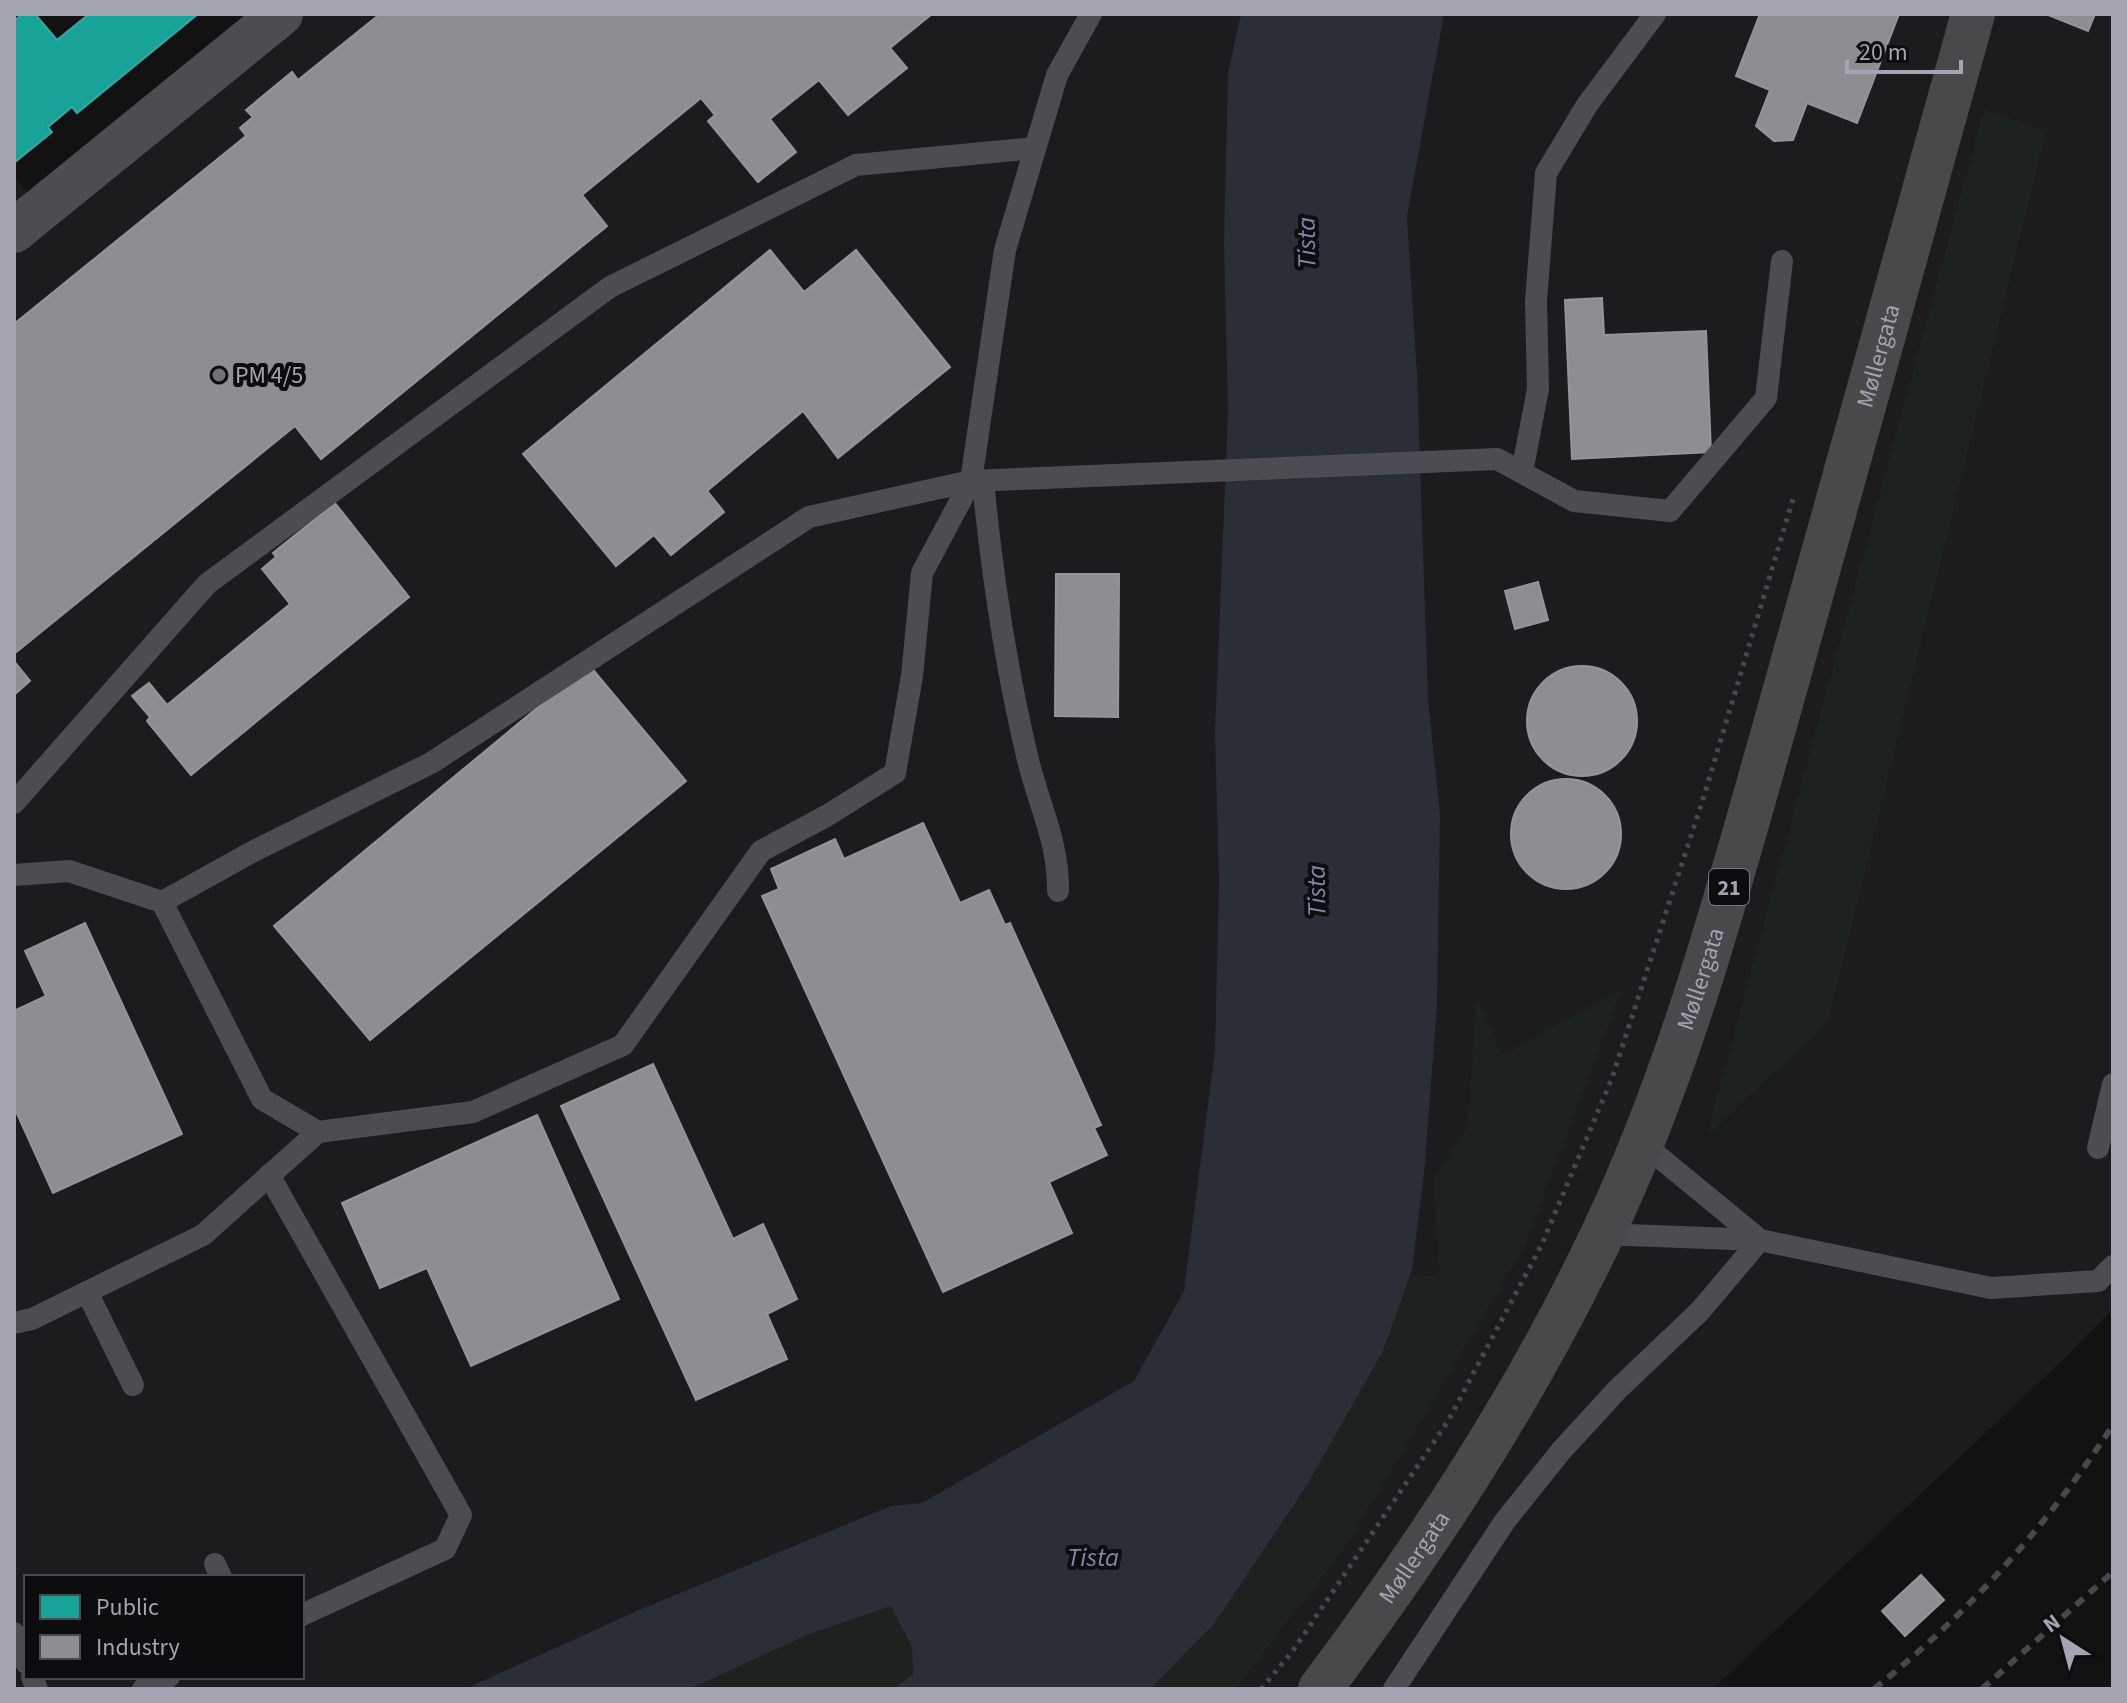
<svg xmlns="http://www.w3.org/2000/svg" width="2127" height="1703" font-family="'Source Sans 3',sans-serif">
	<rect width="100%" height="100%" fill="#121212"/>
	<path fill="#1c1c1e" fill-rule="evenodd" d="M281 14H2113V1309L2064 1359 1713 1689H14V176L41 208ZM26 1577H302V1677H26Z"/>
	<g fill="#1c221e">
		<path d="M1984 109 2046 131 1828 1022 1706 1137Z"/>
		<path d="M1622 989 1525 1246 1343 1551 1235 1689H1150L1214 1624 1383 1351 1409 1276 1439 1275 1434 1179 1467 1128 1477 998 1502 1055Z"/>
		<path d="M891 1606 912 1647 913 1674 894 1689H690L807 1635Z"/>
	</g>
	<path fill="#2a2e36" d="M1241 14H1444L1407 216 1417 375 1428 699 1440 815 1437 1005 1424 1174 1412 1270 1383 1351 1307 1485 1214 1624 1150 1689H894L913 1674 912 1647 891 1606 807 1635 690 1689H465L639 1610 891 1506 922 1503 1134 1381 1184 1291 1215 1050 1219 881 1215 732 1228 412 1224 242 1228 73Z"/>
	<path fill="#17a398" stroke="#41a3a0" stroke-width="2" d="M22 14H35L57 40 89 14H198L77 113 72 107 48 127 52 132 14 163V21Z"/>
	<g fill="#8d8d92" stroke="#94949c" stroke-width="2">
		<path d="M380 14H932L890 48 907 68 848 115 819 80 770 119 796 152 758 182 708 121 715 115 701 98 582 195 607 226 321 459 295 426 14 654V324L246 136 240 128 253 117 246 110 292 72 298 80Z"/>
		<path d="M1760 14H1899L1857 123 1807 103 1793 140 1774 141 1756 126 1770 90 1736 76Z"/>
		<path d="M2046 14H2095L2088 31Z"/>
		<path d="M770 250 804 292 856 250 950 367 838 458 803 411 707 491 724 512 671 555 654 535 616 566 523 454Z"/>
		<path d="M1602 298 1604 335 1706 331 1711 452 1572 459 1565 300Z"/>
		<path d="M335 503 409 597 191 775 147 721 150 717 132 696 149 683 167 705 290 604 262 569 276 557 273 553Z"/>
		<path d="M1056 574H1119L1118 717 1055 716Z"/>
		<path d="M1538 582 1548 620 1515 629 1505 591Z"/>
		<path d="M14 661 30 681 14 695Z"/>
		<path d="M589 665 686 781 370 1040 274 926Z"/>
		<circle cx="1582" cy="721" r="55"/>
		<circle cx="1566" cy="834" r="55"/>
		<path d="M923 823 960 903 989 890 1005 925 1010 923 1101 1125 1094 1128 1107 1155 1049 1182 1072 1233 943 1292 762 896 779 889 771 869 835 839 844 859Z"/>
		<path d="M85 923 182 1134 53 1193 14 1107V1011L46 996 25 951Z"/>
		<path d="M653 1064 733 1239 763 1224 797 1299 767 1314 787 1359 696 1400 561 1106Z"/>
		<path d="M537 1115 619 1299 471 1366 427 1268 380 1288 342 1203Z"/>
		<path d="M1921 1575 1944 1600 1905 1636 1882 1611Z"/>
	</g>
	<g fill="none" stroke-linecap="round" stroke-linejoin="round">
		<path stroke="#48484c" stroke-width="5" stroke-dasharray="4 6" stroke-linecap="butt" d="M1261 1689 1292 1652 1448 1421 1542 1244 1612 1078 1704 796 1793 499"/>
		<g stroke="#4c4c52" stroke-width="22">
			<path d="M1522 472 1538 389 1536 301 1546 173 1587 105 1655 14"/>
			<path d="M983 481C992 575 1006 668 1028 760 1039 805 1059 844 1058 891"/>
			<path d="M14 803 207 584 610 287 856 165 1035 148"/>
			<path d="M14 875 69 871 162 902 262 1099 318 1132 473 1112 623 1045 761 851 828 815 895 773 912 676 922 573 971 481 1005 250 1057 75 1091 14"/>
			<path d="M162 902 252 852 431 763 809 517 971 481 1497 459 1574 501 1670 511 1766 398 1782 261"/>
			<path d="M1642 1143 1760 1240"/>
			<path d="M2098 1148 2113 1084"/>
			<path d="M269 1175 461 1515 445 1549 302 1615"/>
			<path d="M1602 1234 1760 1240 1991 1288 2098 1281 2113 1266"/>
			<path d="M87 1292 133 1385"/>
			<path d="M14 1323 32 1319 203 1235 318 1132"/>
			<path d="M215 1564 221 1577"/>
			<path d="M14 1633 26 1663"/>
			<path d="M32 1677 37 1689"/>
			<path d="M143 1689 169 1677"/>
			<path d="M1394 1689 1505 1521 1561 1451 1617 1390 1700 1311 1760 1240"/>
		</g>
		<path stroke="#4c4c52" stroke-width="44" d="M14 231 281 14"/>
		<path stroke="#49494c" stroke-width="44" id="s1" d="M1320 1689C1428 1545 1526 1396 1603 1233 1682 1066 1730 884 1780 707 1846 476 1908 245 1973 14"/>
		<g stroke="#48484b" stroke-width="6" stroke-dasharray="10 8" stroke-linecap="butt">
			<path d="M1874 1689C1968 1614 2047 1526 2113 1425"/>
			<path d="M1982 1689 2113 1572"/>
		</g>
	</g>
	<circle fill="#71717b" stroke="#0d0c0e" stroke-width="3" cx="219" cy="375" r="8"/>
	<g text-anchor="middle" stroke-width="8" stroke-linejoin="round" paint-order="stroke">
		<rect fill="#0d0c0e" stroke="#777682" stroke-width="2" x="1709" y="869" width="40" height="36" rx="6"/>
		<g font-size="22" font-weight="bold" fill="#a4a4b3">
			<text x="1729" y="895">21</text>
		</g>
		<g font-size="24" fill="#a4a4b3" stroke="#0d0c0e">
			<text dy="8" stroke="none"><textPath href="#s1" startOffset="1458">Møllergata</textPath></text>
			<text dy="8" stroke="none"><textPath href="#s1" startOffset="810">Møllergata</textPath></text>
			<text dy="8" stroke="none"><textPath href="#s1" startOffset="162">Møllergata</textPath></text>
		</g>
		<g font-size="24" fill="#a4a4b3" stroke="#0d0c0e" text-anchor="start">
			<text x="235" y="383">PM 4/5</text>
		</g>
		<g font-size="26" font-style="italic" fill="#7c89ac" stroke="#0d0c0e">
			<text transform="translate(1306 243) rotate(-91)" y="9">Tista</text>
			<text transform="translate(1316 891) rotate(-91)" y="9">Tista</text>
			<text x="1093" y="1566">Tista</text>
		</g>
	</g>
	<rect width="2127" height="1703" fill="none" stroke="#a4a4b3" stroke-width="32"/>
	<rect x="24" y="1575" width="280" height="104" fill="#0d0c0e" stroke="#494950" stroke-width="2"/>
	<rect x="40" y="1595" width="40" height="24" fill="#17a398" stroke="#494950" stroke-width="2"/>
	<text x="96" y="1615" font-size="24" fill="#a4a4b3">Public</text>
	<rect x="40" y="1635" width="40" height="24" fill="#8d8d92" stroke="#494950" stroke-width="2"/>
	<text x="96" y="1655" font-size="24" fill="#a4a4b3">Industry</text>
	<g transform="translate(2063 1639) rotate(324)" stroke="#0d0c0e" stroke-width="6" paint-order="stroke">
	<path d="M0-6L14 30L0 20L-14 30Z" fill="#a4a4b3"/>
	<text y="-12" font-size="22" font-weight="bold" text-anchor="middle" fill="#a4a4b3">N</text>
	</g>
	<path d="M1847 60v12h114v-12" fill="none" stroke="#a4a4b3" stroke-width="4"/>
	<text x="1859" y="60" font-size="24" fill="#a4a4b3" stroke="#0d0c0e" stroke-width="6" paint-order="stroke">20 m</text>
</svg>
